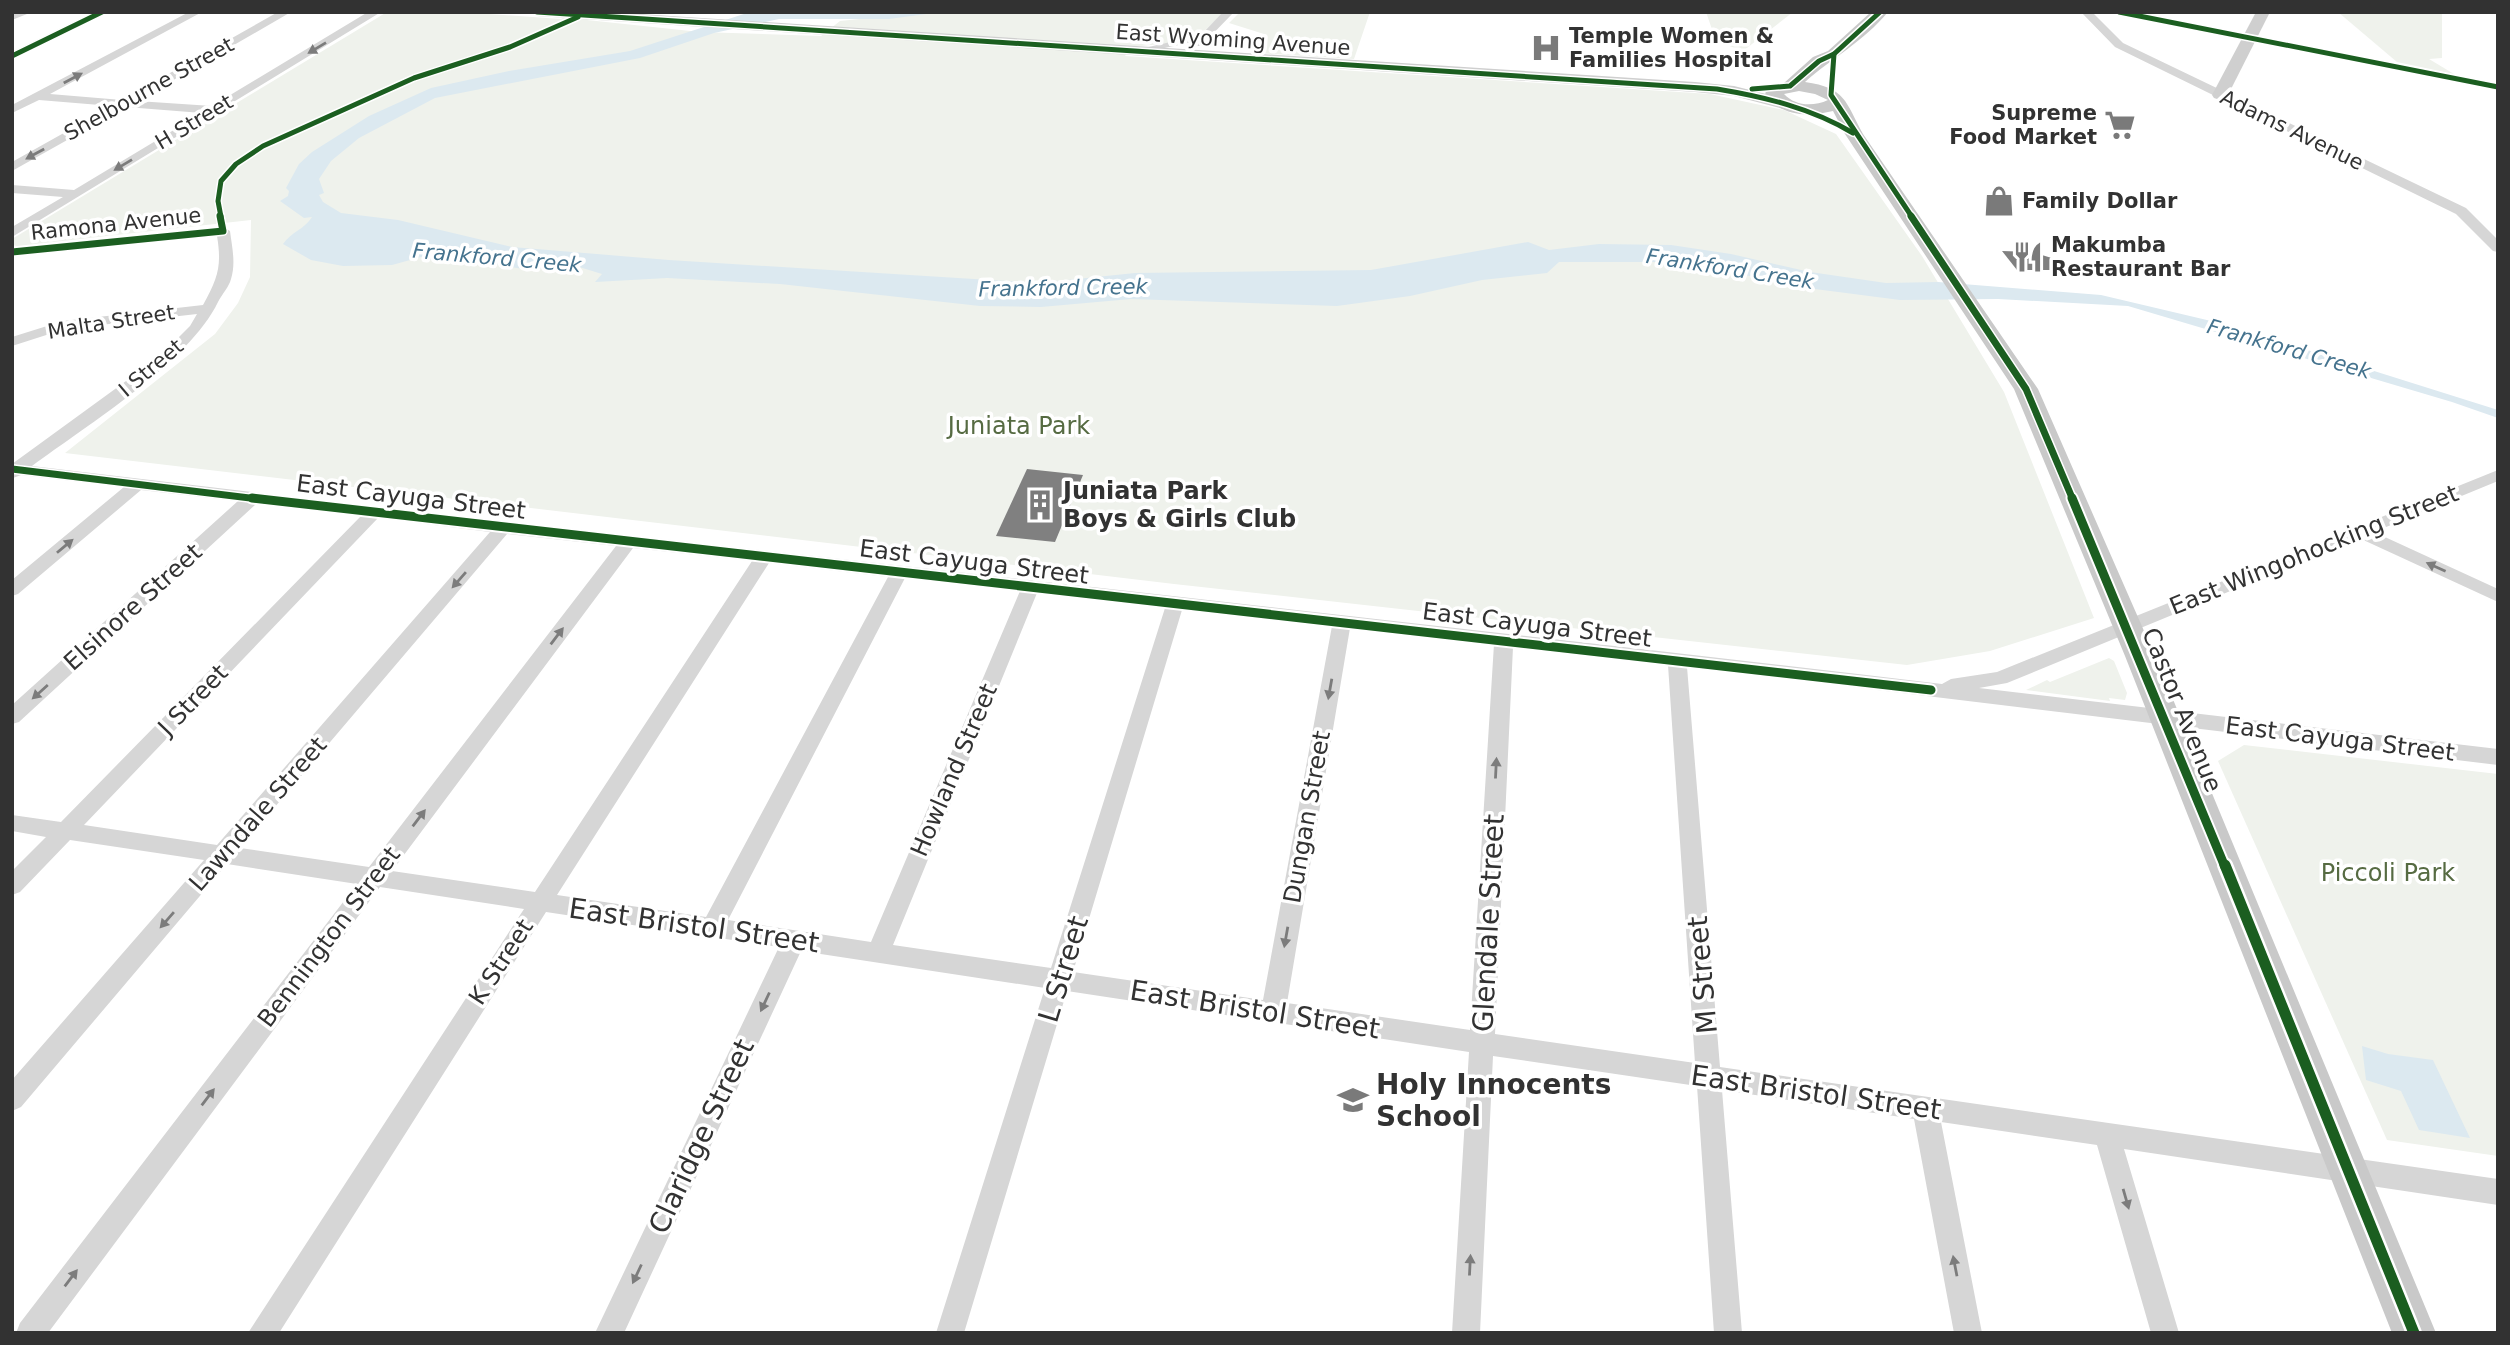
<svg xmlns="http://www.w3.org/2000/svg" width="2510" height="1345" font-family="'DejaVu Sans',sans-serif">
	<rect width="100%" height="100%" fill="#fff"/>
	<g fill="#eff2ec">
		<path d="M387 12H462L561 19 572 12H607L587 20 700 32 821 36 840 21 928 12H1224L1198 37 1179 42 1132 47 1125 56 1710 94 1784 110 1836 134 1922 256 2004 392 2094 618 1990 651 1907 665 1174 584 65 453 215 334 238 303 250 277 251 220 17 246 12 245V239Z"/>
		<path d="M1240 12H1370L1354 59 1256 53 1264 34 1229 23Z"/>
		<path d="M1706 12H1793L1743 51 1716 41Z"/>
		<path d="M2338 12H2442V58L2429 59 2454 74 2397 62Z"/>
		<path d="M2109 658 2114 661 2127 693 2125 700 2109 698 2110 701 2026 690 2047 680 2050 682Z"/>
		<path d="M2244 745 2498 774V1156L2387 1140 2218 761Z"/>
	</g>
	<g fill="#dce9f0">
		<path d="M750 12H941L889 19H779L714 33 640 58 435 98 359 138 331 161 319 179 324 193 319 195 323 202 341 213 398 220 512 247 669 260 1038 283 1135 273 1371 270 1528 242 1549 250 1599 244 1671 245 1731 254 1810 272 1886 283 1938 282 2101 295 2228 325 2498 410V418L2452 402 2128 306 1998 299 1900 300 1815 289 1678 262H1559L1547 273 1482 280 1410 296 1337 306 1131 299 1041 307 980 306 780 284 667 278 595 282 602 274 576 266 529 270 487 263 435 261 421 257 392 265 343 266 311 260 283 244C291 232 305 229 312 217L304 218 280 201 288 196 289 191 286 188 299 164 312 152 369 116 431 88 509 71 630 51Z"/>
		<path d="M2362 1046 2388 1054 2433 1060 2470 1138 2419 1130 2401 1091 2366 1080Z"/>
	</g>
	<g fill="#808080">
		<path d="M2002 251 2032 252 2078 266 2077 270H2017Z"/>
		<path d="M1027 469 1083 475 1055 542 996 536Z"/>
	</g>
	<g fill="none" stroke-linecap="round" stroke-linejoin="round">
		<g fill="#d6d6d6" fill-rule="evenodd">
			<path d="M16 12H32L12 20V14Z"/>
			<path d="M94 12H107L12 59V52Z"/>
			<path d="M189 12H202L50 94 122 100 278 12H291L137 101 212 106 368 12H381L12 237V227L63 197 12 193V185L74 190 202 113 126 107 12 171V162L112 106 39 100 12 113V105Z"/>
			<path d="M1223 12H1234L1201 46H1193V42L1136 54 1131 51 1201 35Z"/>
			<path d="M2081 12H2092L2123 43 2466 208 2498 240V252L2493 251 2456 214 2115 47Z"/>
			<path d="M2114 12H2136L2498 84V90Z"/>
			<path d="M223 227 230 231C232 247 236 263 231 279 229 287 222 294 218 302 189 362 89 424 32 466 668 542 1306 609 1942 684L1951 679 1997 672 2498 470V481L2374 532 2498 589V602L2359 538 2007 683 1979 688 2498 749V765L1687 667 1720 1067 2498 1179V1205L2124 1149 2179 1333H2151L2097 1145 1941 1122 1982 1333H1954L1914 1119 1722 1090 1742 1333H1714L1697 1086 1493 1056 1480 1333H1452L1469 1052 1067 991 964 1333H936L1045 988 801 951 624 1333H595L779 947 546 912 279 1333H248L524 909 380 887 48 1333H16L20 1323 357 884 227 864 21 1107 12 1111V1080L204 860 70 840 20 892 12 895V871L46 837 12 831V815L61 822 361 516 256 504 19 722 12 724V705L238 501 141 490 18 594 12 596V580L124 487 21 475 13 478 12 464 159 357 190 326 197 314 65 329 12 346V337L63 321 203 305C218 278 222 266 217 236L12 256V248ZM378 518 490 532 217 845 84 825ZM507 534 616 546 369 867 240 848ZM633 548 752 561 535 892 392 871ZM769 563 888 577 706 917 557 895ZM905 578 1020 591 871 942 728 920ZM1037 593 1165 608 1051 968 893 945ZM1182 610 1332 626 1263 1000 1073 972ZM1350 628 1494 644 1470 1030 1287 1003ZM1513 647 1668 665 1695 1063 1495 1034Z"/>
		</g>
		<g fill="#cfcfcf" fill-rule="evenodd">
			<path d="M530 12H609L1695 82 1734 86 1790 100 1792 104 1784 109 1734 96 1695 92 537 16Z"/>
			<path d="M2256 12H2270L2228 95 2220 100 2214 98 2212 95Z"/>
		</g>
		<path fill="#c9c9c9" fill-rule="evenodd" d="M1871 12H1888C1864 41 1832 58 1805 82 1846 88 1845 101 1863 134L2038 389 2155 656 2436 1333H2392L2125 656 2014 389 1845 134 1833 111C1808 117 1780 117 1765 93L1776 84 1784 83 1813 57 1828 51ZM1799 91 1815 94 1828 100C1813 107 1795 106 1784 94Z"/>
		<g stroke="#fff" stroke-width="8">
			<g id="cycleway-far3">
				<path d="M537 12 1717 89C1765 97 1811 108 1853 133"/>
				<path d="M2119 12 2498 87"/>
				<path d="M1834 54 1831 95 1912 217"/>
				<path d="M12 56 102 12"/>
				<path d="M1752 89 1790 86 1819 61 1834 54 1880 12"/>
				<path d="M221 217 218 201 221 181 236 164 263 146 414 78 510 47 578 17"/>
			</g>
		</g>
		<g stroke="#fff" stroke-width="10">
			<g id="cycleway-far2">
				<path d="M1911 216 2026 389 2073 500"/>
				<path d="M12 252 223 231 220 216"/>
				<path d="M12 469 267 500"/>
			</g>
		</g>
		<g stroke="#fff" stroke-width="13">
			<g id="cycleway-far1">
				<path d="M252 498 1931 690"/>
				<path d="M2072 498 2225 867"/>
			</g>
		</g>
		<g stroke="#fff" stroke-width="16">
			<path id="cycleway" d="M2225 865 2414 1333"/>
		</g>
		<use href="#cycleway-far3" stroke="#1b5e20" stroke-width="5"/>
		<use href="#cycleway-far2" stroke="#1b5e20" stroke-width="7"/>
		<use href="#cycleway-far1" stroke="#1b5e20" stroke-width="9"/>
		<use href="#cycleway" stroke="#1b5e20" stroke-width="11"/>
	</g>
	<defs><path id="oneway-solid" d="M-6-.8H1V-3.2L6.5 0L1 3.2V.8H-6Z" transform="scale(1.75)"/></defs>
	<g fill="#7c7c7c">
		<use href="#oneway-solid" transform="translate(317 48) rotate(149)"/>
		<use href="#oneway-solid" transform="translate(73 78) rotate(-28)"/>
		<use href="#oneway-solid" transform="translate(35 154) rotate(151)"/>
		<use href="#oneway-solid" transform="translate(123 165) rotate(149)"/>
		<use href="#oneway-solid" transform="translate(65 546) rotate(-40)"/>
		<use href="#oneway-solid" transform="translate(2436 567) rotate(-156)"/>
		<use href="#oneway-solid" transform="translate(459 580) rotate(131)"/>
		<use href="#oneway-solid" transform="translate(557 636) rotate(-53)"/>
		<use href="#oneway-solid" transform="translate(1330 689) rotate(100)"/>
		<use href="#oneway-solid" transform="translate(40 692) rotate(138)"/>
		<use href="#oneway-solid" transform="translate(1496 768) rotate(-87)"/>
		<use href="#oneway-solid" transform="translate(419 818) rotate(-53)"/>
		<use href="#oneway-solid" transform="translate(167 920) rotate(131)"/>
		<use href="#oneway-solid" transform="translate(1286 937) rotate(100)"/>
		<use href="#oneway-solid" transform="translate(765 1002) rotate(115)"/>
		<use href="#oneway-solid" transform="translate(208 1097) rotate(-53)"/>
		<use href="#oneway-solid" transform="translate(2126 1199) rotate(74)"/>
		<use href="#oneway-solid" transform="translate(1470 1265) rotate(-87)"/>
		<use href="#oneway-solid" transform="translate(1955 1266) rotate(-101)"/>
		<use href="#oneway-solid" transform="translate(637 1274) rotate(115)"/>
		<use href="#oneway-solid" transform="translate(71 1278) rotate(-53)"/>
	</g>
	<defs>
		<g id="hospital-bare" transform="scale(2.415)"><path d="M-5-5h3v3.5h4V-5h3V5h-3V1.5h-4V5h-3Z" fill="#7a7a7a" stroke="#fff" stroke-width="2.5" paint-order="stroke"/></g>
		<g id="supermarket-bare" transform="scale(2.415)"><path d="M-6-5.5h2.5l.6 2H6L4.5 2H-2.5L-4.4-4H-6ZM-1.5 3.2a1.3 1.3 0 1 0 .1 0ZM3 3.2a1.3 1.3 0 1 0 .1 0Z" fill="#7a7a7a" stroke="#fff" stroke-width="2.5" paint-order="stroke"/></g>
		<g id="shop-bare" transform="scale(2.415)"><path d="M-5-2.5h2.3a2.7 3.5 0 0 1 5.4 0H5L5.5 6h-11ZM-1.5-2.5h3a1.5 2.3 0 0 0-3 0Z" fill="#7a7a7a" stroke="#fff" stroke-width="2.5" paint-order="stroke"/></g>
		<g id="restaurant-bare" transform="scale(2.415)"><path d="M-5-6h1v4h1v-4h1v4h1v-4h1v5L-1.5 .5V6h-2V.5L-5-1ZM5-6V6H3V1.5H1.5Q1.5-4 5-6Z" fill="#7a7a7a" stroke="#fff" stroke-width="2.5" paint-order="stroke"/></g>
		<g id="building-bare" transform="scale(2.415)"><path d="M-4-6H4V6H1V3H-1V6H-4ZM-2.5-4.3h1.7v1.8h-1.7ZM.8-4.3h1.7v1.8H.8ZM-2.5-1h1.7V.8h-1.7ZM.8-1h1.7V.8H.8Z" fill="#7a7a7a" stroke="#fff" stroke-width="2.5" paint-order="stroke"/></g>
		<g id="school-bare" transform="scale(2.415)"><path d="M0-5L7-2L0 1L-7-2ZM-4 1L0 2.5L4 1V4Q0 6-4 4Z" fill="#7a7a7a" stroke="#fff" stroke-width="2.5" paint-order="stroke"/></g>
	</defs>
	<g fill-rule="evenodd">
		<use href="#hospital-bare" x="1546" y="48"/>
		<use href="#supermarket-bare" x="2120" y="125"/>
		<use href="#shop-bare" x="1999" y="201"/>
		<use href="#restaurant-bare" x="2028" y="257"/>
		<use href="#building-bare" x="1040" y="505"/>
		<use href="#school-bare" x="1353" y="1100"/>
	</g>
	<g text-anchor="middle" stroke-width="7" stroke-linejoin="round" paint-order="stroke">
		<g font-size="21" font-weight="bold" fill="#323232" stroke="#fff" text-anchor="start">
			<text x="1569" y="43">Temple Women &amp;<tspan x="1569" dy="24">Families Hospital</tspan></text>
			<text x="2097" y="120" text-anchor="end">Supreme<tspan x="2097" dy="24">Food Market</tspan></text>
			<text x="2022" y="208">Family Dollar</text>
			<text x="2051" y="252">Makumba<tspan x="2051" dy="24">Restaurant Bar</tspan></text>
		</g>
		<g font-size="21" fill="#323232" stroke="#fff">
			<text transform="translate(1233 40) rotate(4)" y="7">East Wyoming Avenue</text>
			<text transform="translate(149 89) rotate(-29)" y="7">Shelbourne Street</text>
			<text transform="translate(194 122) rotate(-31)" y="7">H Street</text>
			<text transform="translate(2292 130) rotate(26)" y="7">Adams Avenue</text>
			<text transform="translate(116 224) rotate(-6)" y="7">Ramona Avenue</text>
			<text transform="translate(111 322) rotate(-9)" y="7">Malta Street</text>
			<text transform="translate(151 368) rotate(-40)" y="7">I Street</text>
		</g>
		<g font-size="21" font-style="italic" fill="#45738e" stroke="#fff">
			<text transform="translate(497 258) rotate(5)" y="7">Frankford Creek</text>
			<text transform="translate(1730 269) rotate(9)" y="7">Frankford Creek</text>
			<text transform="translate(1063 288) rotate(-1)" y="7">Frankford Creek</text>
			<text transform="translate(2289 349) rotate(16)" y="7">Frankford Creek</text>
		</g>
		<g font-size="24" fill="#566b42" stroke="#fff">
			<text x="1019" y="434">Juniata Park</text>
			<text x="2388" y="881">Piccoli Park</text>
		</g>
		<g font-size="24" font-weight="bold" fill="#323232" stroke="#fff" text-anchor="start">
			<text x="1063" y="499">Juniata Park<tspan x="1063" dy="28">Boys &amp; Girls Club</tspan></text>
		</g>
		<g font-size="24" fill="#323232" stroke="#fff">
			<text transform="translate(411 497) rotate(7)" y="8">East Cayuga Street</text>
			<text transform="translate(2314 550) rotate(-22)" y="8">East Wingohocking Street</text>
			<text transform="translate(974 562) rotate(7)" y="8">East Cayuga Street</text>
			<text transform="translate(133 607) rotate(-42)" y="8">Elsinore Street</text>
			<text transform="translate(1537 625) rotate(7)" y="8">East Cayuga Street</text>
			<text transform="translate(193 700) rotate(-46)" y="8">J Street</text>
			<text transform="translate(2182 710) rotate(68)" y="8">Castor Avenue</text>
			<text transform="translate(2340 739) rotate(7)" y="8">East Cayuga Street</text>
			<text transform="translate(954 770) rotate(-67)" y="8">Howland Street</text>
			<text transform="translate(258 814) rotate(-49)" y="8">Lawndale Street</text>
			<text transform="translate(1307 817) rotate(-80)" y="8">Dungan Street</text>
			<text transform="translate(329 937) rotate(-53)" y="8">Bennington Street</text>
			<text transform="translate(501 962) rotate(-57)" y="8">K Street</text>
		</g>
		<g font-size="28" fill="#323232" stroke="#fff">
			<text transform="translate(1488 923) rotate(-87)" y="10">Glendale Street</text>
			<text transform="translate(694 925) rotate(8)" y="10">East Bristol Street</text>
			<text transform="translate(1063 969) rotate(-73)" y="10">L Street</text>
			<text transform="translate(1702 975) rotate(-95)" y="10">M Street</text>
			<text transform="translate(1255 1009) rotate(9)" y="10">East Bristol Street</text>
			<text transform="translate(1816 1092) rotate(8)" y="10">East Bristol Street</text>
			<text transform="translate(701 1136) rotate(-65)" y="10">Claridge Street</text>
		</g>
		<g font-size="28" font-weight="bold" fill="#323232" stroke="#fff" text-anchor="start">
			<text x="1376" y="1094">Holy Innocents<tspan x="1376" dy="32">School</tspan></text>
		</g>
	</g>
	<rect width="2510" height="1345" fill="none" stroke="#323232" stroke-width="28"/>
</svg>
